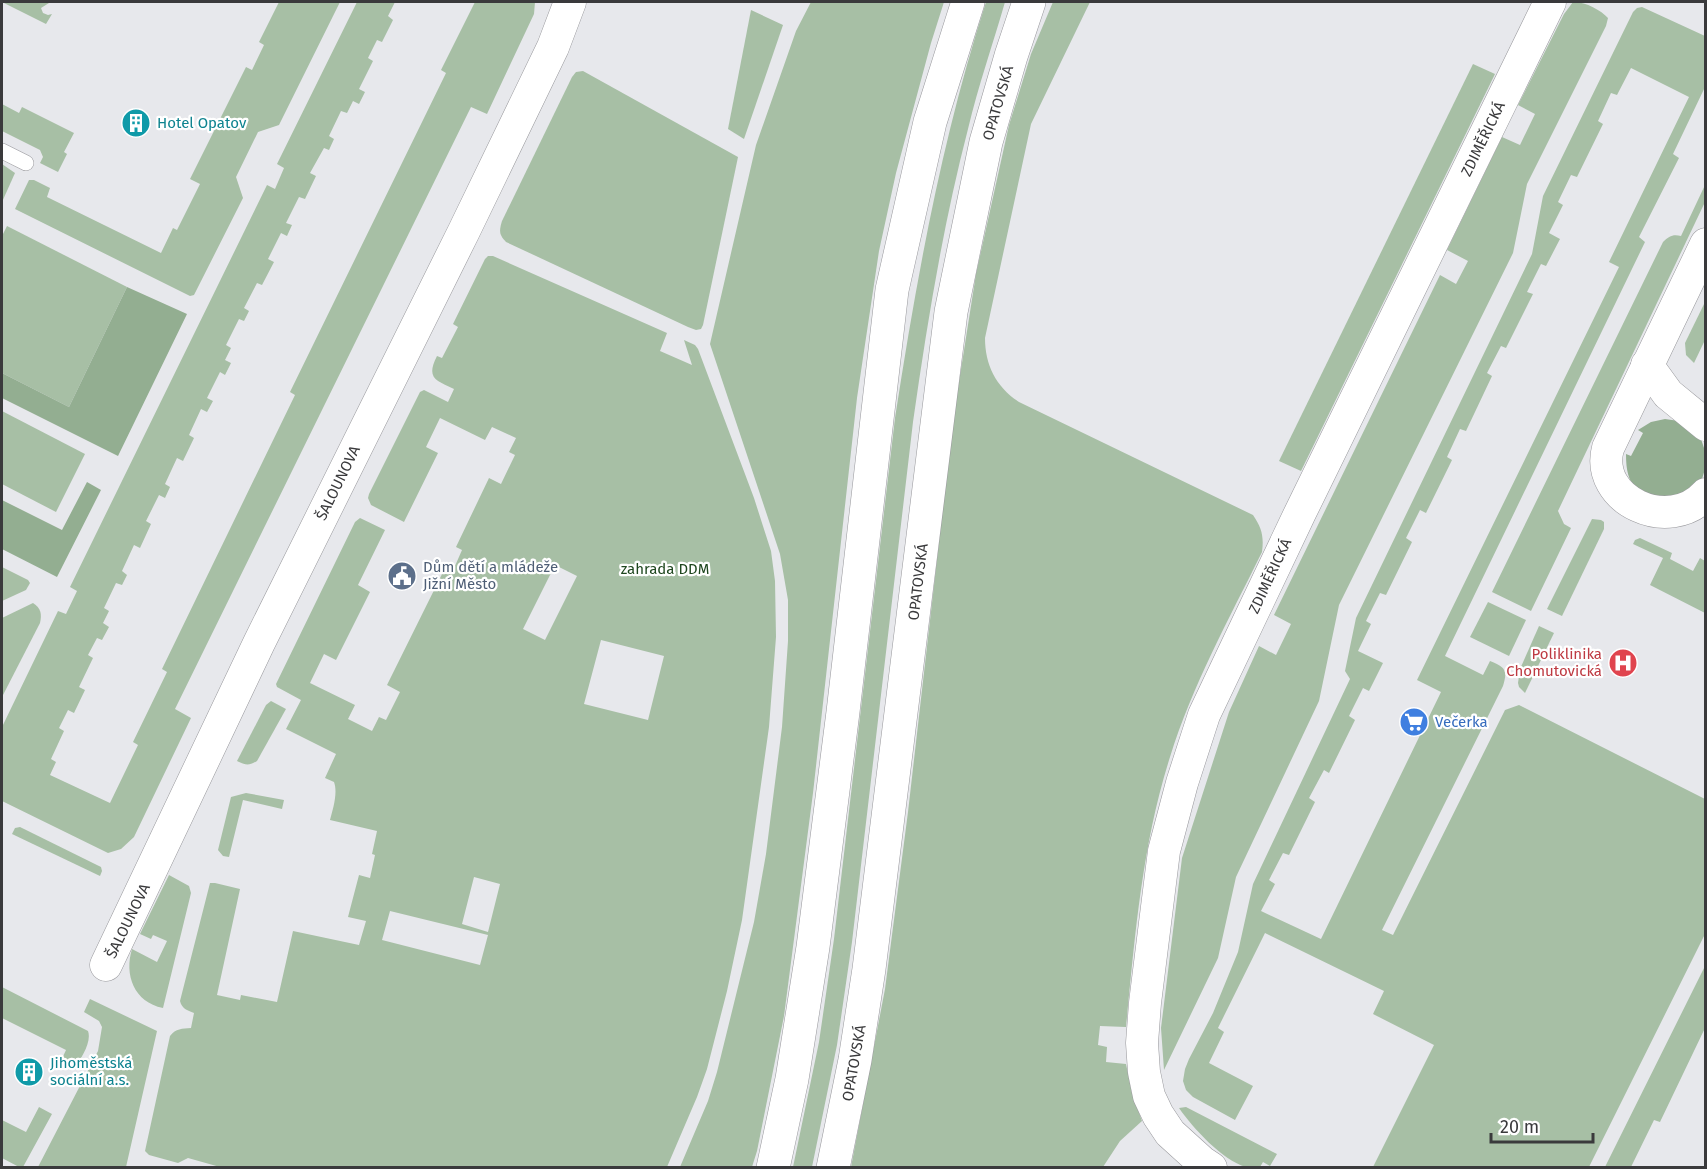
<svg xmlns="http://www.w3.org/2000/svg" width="1707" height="1169" font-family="'Fira Sans',sans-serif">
	<rect width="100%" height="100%" fill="#e7e8ec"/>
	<g fill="#a7bfa5" fill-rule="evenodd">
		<path d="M2 2H46L49 3 41 8 43 13 48 15 52 14 46 24Z"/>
		<path d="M279 2H340L279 125 258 132 236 177 243 198 194 295 190 296 15 209 29 180H34L50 188 47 197 161 253 173 228 177 230 200 184 190 179 246 67 252 70 264 45 259 42Z"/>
		<path d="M357 2H395L388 16 393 20 382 42 377 40 368 58 373 61 359 89 365 92 359 104 353 101 347 113 341 111 329 136 334 139 329 150 324 148 310 173 316 176 305 199 299 197 286 223 292 225 287 236 281 233 268 259 274 262 262 285 257 283 244 308 249 311 244 321 239 319 226 345 231 348 225 360 231 363 225 375 220 372 207 398 213 401 207 412 201 409 189 435 194 438 183 461 177 458 165 484 170 487 165 498 159 495 146 521 151 524 140 548 134 545 122 571 127 575 122 585 116 583 104 608 109 611 103 623 109 627 102 640 97 638 88 655 93 658 79 687 85 690 74 713 68 710 59 728 64 731 51 759 56 762 50 775 110 803 138 745 133 742 167 672 162 669 295 395 290 392 446 73 441 70 475 2H535L534 14 487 114 471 107 175 709 191 718 134 837 121 849 108 853 2 801V727L58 611 66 614 77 591 70 587 267 185 275 189 284 168 277 164Z"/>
		<path d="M811 2H944L931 43 896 173 879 251 857 398 813 793 784 1016 757 1151 752 1167H680L708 1101 717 1072 754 922 766 854 782 727 788 641V600L780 554 710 344 756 145 796 31Z"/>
		<path d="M986 2H1005C993 44 978 86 968 129 943 225 927 324 913 422L852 942 837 1045 812 1167H793L819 1042 834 939 895 418C917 276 942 138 986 2Z"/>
		<path d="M1053 2H1090L1031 124 985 338C985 365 996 387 1019 402L1253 515C1262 528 1264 537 1262 552 1229 619 1192 686 1170 757 1142 845 1135 936 1126 1027L1100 1026 1098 1045 1107 1047 1106 1062 1126 1064 1132 1093 1142 1121 1120 1141 1103 1167H851L885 989 908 812 953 420 976 274 1009 125 1031 54Z"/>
		<path d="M1573 2C1584 1 1601 10 1608 18L1606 26 1527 184 1513 253 1339 605 1319 701 1236 877 1218 958 1164 1070 1161 1028 1182 858 1229 712 1259 646 1276 655 1291 624 1274 615 1440 275 1456 284 1468 261 1447 250 1502 137 1520 145 1535 114 1518 105 1564 14Z"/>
		<path d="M1642 7 1705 36V87L1673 154 1679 158 1639 237 1645 242 1445 656 1483 675 1490 661C1505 667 1508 670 1503 686L1382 930 1393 935 1505 710 1519 705 1705 799V934L1589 1167H1373L1434 1045 1373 1014 1384 991 1265 933 1218 1028 1224 1032 1209 1063 1253 1086 1235 1120 1193 1097 1186 1090 1183 1081 1185 1069 1189 1059 1213 1013 1238 952 1253 884 1350 679 1345 671 1356 618 1532 254 1543 196 1633 12 1637 8ZM1631 68 1689 97 1609 262 1619 267 1417 680 1441 692 1321 939 1261 911 1275 884 1269 880 1283 853 1289 855 1315 802 1309 798 1324 770 1329 773 1355 720 1349 716 1363 688 1369 691 1383 663 1358 651 1371 624 1366 621 1380 593 1386 595 1412 542 1406 538 1420 510 1426 513 1452 460 1447 457 1460 429 1466 431 1492 376 1487 373 1501 346 1506 348 1533 294 1527 292 1541 264 1546 266 1560 239 1549 233 1563 205 1558 202 1571 175 1577 177 1603 124 1598 121 1611 93 1617 95Z"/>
		<path d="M751 10 783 25 744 139 728 129Z"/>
		<path d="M1473 64 1495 74 1301 471 1279 461Z"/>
		<path d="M583 71 738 157 703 325 701 329 696 330 688 327 506 242C499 235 499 231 502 221L572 77 576 72Z"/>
		<path d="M2 104 19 113 22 107 74 133 64 152 67 154 58 172 40 163 43 157 40 150 2 131Z"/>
		<path d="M2 164 15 173 2 202Z"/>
		<path d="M1705 185V202L1558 511 1564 524 1571 528 1531 611 1492 592 1663 242C1669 236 1673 234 1681 236Z"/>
		<path d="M7 226 127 287 69 407 2 373V236Z"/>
		<path d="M488 256H493L667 333 660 351 692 365 684 340 695 345 698 349 754 498 771 551 775 581 776 637 769 727 742 920 727 991 707 1069 697 1097 667 1167H220L188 1158 178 1163 149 1155 145 1151 170 1036C176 1028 182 1029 191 1028L194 1013C187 1010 182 1009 180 1001L210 883H215L240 889 217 995 240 1000 241 995 277 1002 293 931 359 945 366 921 348 917 359 875 370 878 375 855 372 854 377 831 330 820C333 809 338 793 334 782L325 778 336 754 286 729 301 700 277 687 276 684 355 522 360 518 385 530 358 585 370 592 336 660 324 654 310 683 355 705 348 719 372 731 379 717 386 720 400 692 387 685 448 562 455 566 462 550 456 547 489 478 501 484 515 455 509 452 516 438 492 427 485 440 440 418 426 447 438 453 404 522 371 505 368 498 369 494 420 392 424 390 448 402 454 389C435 380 426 378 437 356L442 358 458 327 453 324 485 259ZM555 565 577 576 545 640 523 629ZM601 640 664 656 648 720 584 704ZM474 877 500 884 488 932 462 924ZM390 911 488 935 480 965 382 940Z"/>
		<path d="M1705 302V340L1694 363 1686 355 1685 343Z"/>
		<path d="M2 411 85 454 56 512 2 484Z"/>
		<path d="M1592 519 1601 520 1604 522V529L1562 616 1547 609Z"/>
		<path d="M1640 538 1672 553 1670 559 1693 571 1700 558 1705 561V613L1650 585 1663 558 1633 544 1635 540Z"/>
		<path d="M2 567 28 580 30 583 26 590 2 601Z"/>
		<path d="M1488 602 1526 620 1509 656 1470 637Z"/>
		<path d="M33 603C41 608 42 614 40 623L2 697V618Z"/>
		<path d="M1539 626 1554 633 1525 693 1519 687 1518 683 1520 669Z"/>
		<path d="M271 701 286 709 257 761C249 766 245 765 237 761L266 705Z"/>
		<path d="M246 793 284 800 282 809 243 800 229 857 223 856 218 850 231 797Z"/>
		<path d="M20 827 101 867 102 871 100 876 12 834 15 828Z"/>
		<path d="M169 875 189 886 191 893 163 1008C134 1002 124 975 132 949L157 962 167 941 153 935 151 939 140 934Z"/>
		<path d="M1705 966V1028L1660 1122 1654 1120 1631 1167H1605Z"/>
		<path d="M2 987 88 1031C92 1042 81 1059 74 1068H68L59 1065 66 1050 2 1018Z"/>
		<path d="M90 999 157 1031 126 1167H38L98 1051 102 1027 99 1021 84 1012Z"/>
		<path d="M39 1107 52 1114 23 1167H19L2 1158V1120L26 1132Z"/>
		<path d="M1186 1107 1277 1154 1270 1166 1263 1162 1260 1167C1256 1167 1250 1168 1246 1167 1222 1160 1193 1128 1179 1108Z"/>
	</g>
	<g fill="#93ae91">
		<path d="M127 287 187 314 118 456 2 398V373L69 407Z"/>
		<path d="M1665 419 1679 421 1701 439 1705 451V469L1702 479 1693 491 1667 501C1637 492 1626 488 1626 454L1631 456 1643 433 1638 430 1651 422Z"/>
		<path d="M87 482 101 490 57 577 2 549V500L62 530Z"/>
	</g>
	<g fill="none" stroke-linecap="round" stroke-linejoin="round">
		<g stroke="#98989c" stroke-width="16">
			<path id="lane" d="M2 151 26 163"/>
		</g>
		<g stroke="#98989c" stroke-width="33">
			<g id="street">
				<path d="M1706 244 1608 448C1594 500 1669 535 1706 494"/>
				<path d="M1647 365 1668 394 1706 425"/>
				<path d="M106 965 259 643 464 231 553 47 570 2"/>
				<path d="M1211 1168 1202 1162 1170 1133 1158 1115 1149 1096 1144 1072 1142 1043 1145 1003 1164 851 1182 783 1204 715 1300 513 1550 2"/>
			</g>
		</g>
		<g stroke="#98989c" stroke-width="34">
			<g id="secondary">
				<path d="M773 1168 792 1079 813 947 843 712 892 290 930 122 968 2"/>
				<path d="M833 1168 855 1060 869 969 951 312 986 142 1011 56 1029 2"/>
			</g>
		</g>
		<use href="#lane" stroke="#fff" stroke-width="15"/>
		<use href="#street" stroke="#fff" stroke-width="32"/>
		<use href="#secondary" stroke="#fff" stroke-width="33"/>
	</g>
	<defs>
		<g id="building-disc" transform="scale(1.5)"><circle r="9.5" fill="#0f9aa8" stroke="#fff"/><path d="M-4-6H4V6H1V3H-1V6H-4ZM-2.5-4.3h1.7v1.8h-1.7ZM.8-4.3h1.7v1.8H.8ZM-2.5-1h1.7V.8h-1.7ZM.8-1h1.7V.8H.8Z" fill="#fff"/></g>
		<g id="civic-disc" transform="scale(1.5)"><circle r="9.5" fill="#5c6f8a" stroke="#fff"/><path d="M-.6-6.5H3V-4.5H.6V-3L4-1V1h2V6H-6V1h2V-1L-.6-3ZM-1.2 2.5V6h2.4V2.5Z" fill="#fff"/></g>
		<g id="hospital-disc" transform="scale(1.5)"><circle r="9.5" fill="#e0444e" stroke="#fff"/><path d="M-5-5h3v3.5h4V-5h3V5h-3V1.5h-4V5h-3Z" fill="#fff"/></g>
		<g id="supermarket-disc" transform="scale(1.5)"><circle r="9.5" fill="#3f7fe0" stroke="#fff"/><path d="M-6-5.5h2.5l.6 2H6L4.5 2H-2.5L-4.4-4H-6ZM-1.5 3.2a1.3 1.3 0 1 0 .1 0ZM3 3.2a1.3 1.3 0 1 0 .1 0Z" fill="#fff"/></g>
	</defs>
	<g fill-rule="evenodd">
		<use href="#building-disc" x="136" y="123"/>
		<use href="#civic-disc" x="402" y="576"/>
		<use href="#hospital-disc" x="1623" y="663"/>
		<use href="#supermarket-disc" x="1414" y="722"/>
		<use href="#building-disc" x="29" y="1072"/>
	</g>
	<g text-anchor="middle" stroke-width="4.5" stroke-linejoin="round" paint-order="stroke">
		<g font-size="15" fill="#3a3a3c" stroke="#fff">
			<text transform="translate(998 103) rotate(-74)" y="5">OPATOVSKÁ</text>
			<text transform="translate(1483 139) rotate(-64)" y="5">ZDIMĚŘICKÁ</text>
			<text transform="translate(338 483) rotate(-64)" y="5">ŠALOUNOVA</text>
			<text transform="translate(1270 576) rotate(-65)" y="5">ZDIMĚŘICKÁ</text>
			<text transform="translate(918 582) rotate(-83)" y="5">OPATOVSKÁ</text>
			<text transform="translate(128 921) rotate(-64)" y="5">ŠALOUNOVA</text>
			<text transform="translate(854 1063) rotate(-80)" y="5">OPATOVSKÁ</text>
		</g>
		<g font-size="15" fill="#0d838f" stroke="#fff" text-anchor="start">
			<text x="157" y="128">Hotel Opatov</text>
			<text x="50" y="1068">Jihoměstská<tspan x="50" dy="17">sociální a.s.</tspan></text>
		</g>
		<g font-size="15" fill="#4e5e75" stroke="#fff" text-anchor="start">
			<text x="423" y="572">Dům dětí a mládeže<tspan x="423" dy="17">Jižní Město</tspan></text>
		</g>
		<g font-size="15" fill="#1e461e" stroke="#fff">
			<text x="665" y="574">zahrada DDM</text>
		</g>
		<g font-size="15" fill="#be3a42" stroke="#fff" text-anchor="end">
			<text x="1602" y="659">Poliklinika<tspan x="1602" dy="17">Chomutovická</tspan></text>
		</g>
		<g font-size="15" fill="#366cbe" stroke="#fff" text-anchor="start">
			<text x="1435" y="727">Večerka</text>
		</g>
	</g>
	<rect width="1707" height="1169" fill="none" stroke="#3a3a3c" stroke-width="6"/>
	<path d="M1491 1133v9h102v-9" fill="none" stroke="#3a3a3c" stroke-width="3"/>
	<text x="1500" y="1133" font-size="18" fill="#3a3a3c" stroke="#ffffff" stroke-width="4.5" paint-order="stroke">20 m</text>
</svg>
